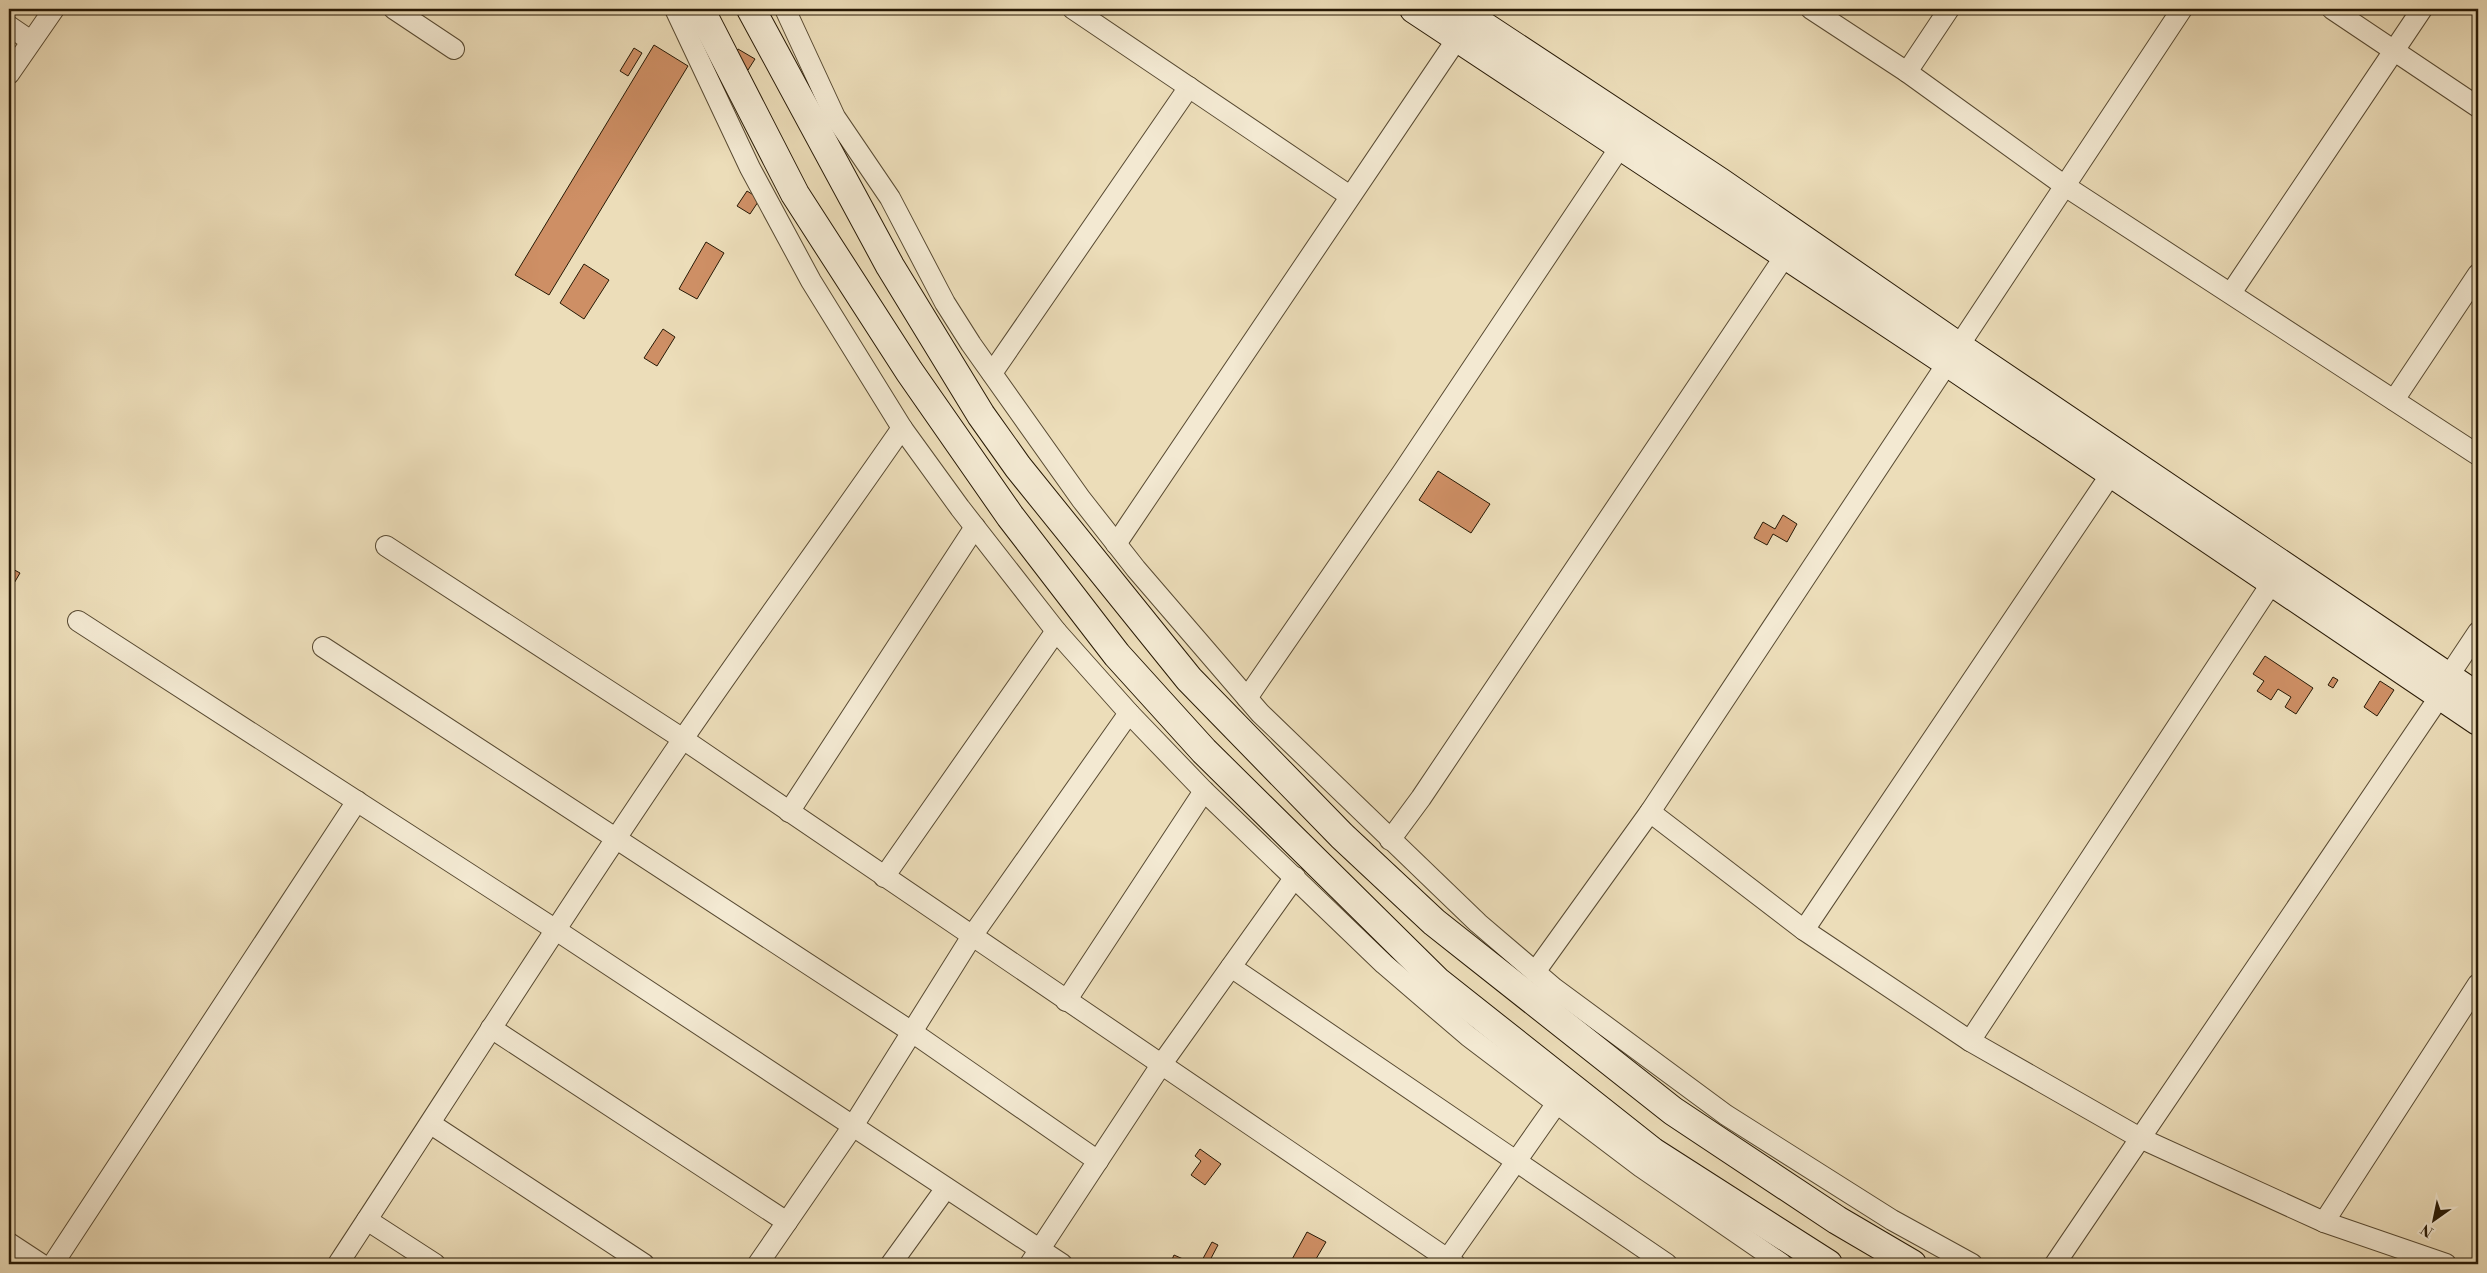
<svg xmlns="http://www.w3.org/2000/svg" width="2487" height="1273" font-family="'Libre Bodoni',serif">
	<rect width="100%" height="100%" fill="#ecddb9"/>
	<filter id="stains"><feTurbulence type="fractalNoise" baseFrequency=".004" numOctaves="4"/><feColorMatrix values="0 0 0 0 .2 0 0 0 0 .09 0 0 0 0 .02 0 0 0 .5 -.17"/></filter>
	<radialGradient id="worn" r=".72"><stop offset=".6" stop-color="#630" stop-opacity="0"/><stop offset="1" stop-color="#630" stop-opacity=".3"/></radialGradient>
	<g fill="#ce8f65" stroke="#271905">
		<path d="M654 45 688 66 549 295 515 275Z"/>
		<path d="M634 48 642 53 628 76 620 71Z"/>
		<path d="M738 49 755 59 748 70 732 60Z"/>
		<path d="M747 191 760 199 750 214 737 206Z"/>
		<path d="M706 242 724 253 697 299 679 289Z"/>
		<path d="M584 264 609 280 584 319 560 303Z"/>
		<path d="M663 329 675 337 657 366 644 358Z"/>
		<path d="M1438 471 1490 504 1471 533 1419 500Z"/>
		<path d="M1783 515 1797 524 1787 542 1773 534 1767 545 1754 538 1763 522 1775 529Z"/>
		<path d="M9 567 20 573 13 585 9 582Z"/>
		<path d="M2265 656 2313 688 2296 714 2285 707 2291 697 2278 689 2271 700 2257 691 2264 681 2253 674Z"/>
		<path d="M2333 677 2338 680 2333 688 2328 685Z"/>
		<path d="M2380 681 2394 690 2377 716 2364 707Z"/>
		<path d="M1200 1149 1221 1164 1205 1185 1191 1175 1201 1161 1195 1156Z"/>
		<path d="M1307 1232 1326 1242 1313 1264H1292L1290 1263Z"/>
		<path d="M1212 1242 1218 1245 1208 1264H1200Z"/>
		<path d="M1174 1255 1183 1259 1181 1264H1170Z"/>
	</g>
	<g fill="none" stroke-linecap="round" stroke-linejoin="round">
		<g stroke="#584a32" stroke-width="22">
			<g id="street">
				<path d="M394 9 454 49"/>
				<path d="M675 9 750 168 811 281 902 428 960 508 1056 631 1129 713 1204 791 1384 964 1468 1036 1641 1167 1782 1264"/>
				<path d="M785 9 835 117 890 198 945 303 971 344 1081 499 1136 569 1260 713 1478 923 1554 988 1726 1115 1892 1220 1972 1264"/>
				<path d="M1073 9 1350 196"/>
				<path d="M1811 9 1907 72 2065 186 2478 455"/>
				<path d="M2332 9 2478 107"/>
				<path d="M9 26 31 41"/>
				<path d="M1907 72 1949 9"/>
				<path d="M9 74 54 9"/>
				<path d="M2231 293 2422 9"/>
				<path d="M992 373 1189 87"/>
				<path d="M2394 400 2478 274"/>
				<path d="M1116 544 1465 27"/>
				<path d="M386 546 683 739 1455 1264"/>
				<path d="M78 621 556 930 1062 1264"/>
				<path d="M323 647 912 1032 1098 1161"/>
				<path d="M2448 677 2478 632"/>
				<path d="M1247 698 1402 473 1620 147"/>
				<path d="M789 812 975 527"/>
				<path d="M1650 812 1804 930 1970 1041 2140 1138 2324 1222 2446 1264"/>
				<path d="M1390 840 1421 798 1793 244"/>
				<path d="M884 877 1056 631"/>
				<path d="M1804 930 2111 474"/>
				<path d="M1231 967 1667 1264"/>
				<path d="M1535 972 1650 812 2182 9"/>
				<path d="M1066 1001 1204 791"/>
				<path d="M491 1028 787 1222"/>
				<path d="M1970 1041 2273 581"/>
				<path d="M431 1124 644 1264"/>
				<path d="M367 1220 435 1264"/>
				<path d="M2324 1222 2478 984"/>
				<path d="M9 1243 41 1264"/>
				<path d="M53 1264 357 801"/>
				<path d="M338 1264C453 1089 565 911 683 739 755 634 830 532 902 428"/>
				<path d="M758 1264 853 1126 972 936 1129 713"/>
				<path d="M891 1264 946 1188"/>
				<path d="M1030 1264 1161 1065 1295 877"/>
				<path d="M1444 1264 1557 1103"/>
				<path d="M2055 1264 2440 696"/>
			</g>
		</g>
		<g stroke="#271905" stroke-width="30">
			<g id="secondary">
				<path d="M700 9 795 194 909 371 1010 516 1117 655 1204 751 1437 981 1653 1152 1828 1264"/>
				<path d="M751 9 890 266 981 415 1018 467 1189 679 1342 836 1434 922 1673 1111 1837 1220 1912 1264"/>
				<path d="M1414 9 1947 362 2478 721"/>
				<path d="M1458 9 1720 182 1958 346 2478 697"/>
			</g>
		</g>
		<use href="#street" stroke="#f3e9d2" stroke-width="20"/>
		<use href="#secondary" stroke="#f3e9d2" stroke-width="28"/>
	</g>
	<rect width="2487" height="1273" fill="none" stroke="#ecddb9" stroke-width="30"/>
	<rect x="10" y="10" width="2467" height="1253" fill="none" stroke="#271905" stroke-width="2.5"/>
	<rect x="15" y="15" width="2457" height="1243" fill="none" stroke="#271905"/>
	<g transform="translate(2434 1220) rotate(213)" stroke="#f3e9d2" stroke-width="4" paint-order="stroke">
	<path d="M0-4L9 19L0 12L-9 19Z" fill="#271905"/>
	<text y="-8" font-size="14" font-weight="bold" text-anchor="middle" fill="#271905">N</text>
	</g>
	<rect width="100%" height="100%" filter="url(#stains)"/>
	<rect width="100%" height="100%" fill="url(#worn)"/>
</svg>
